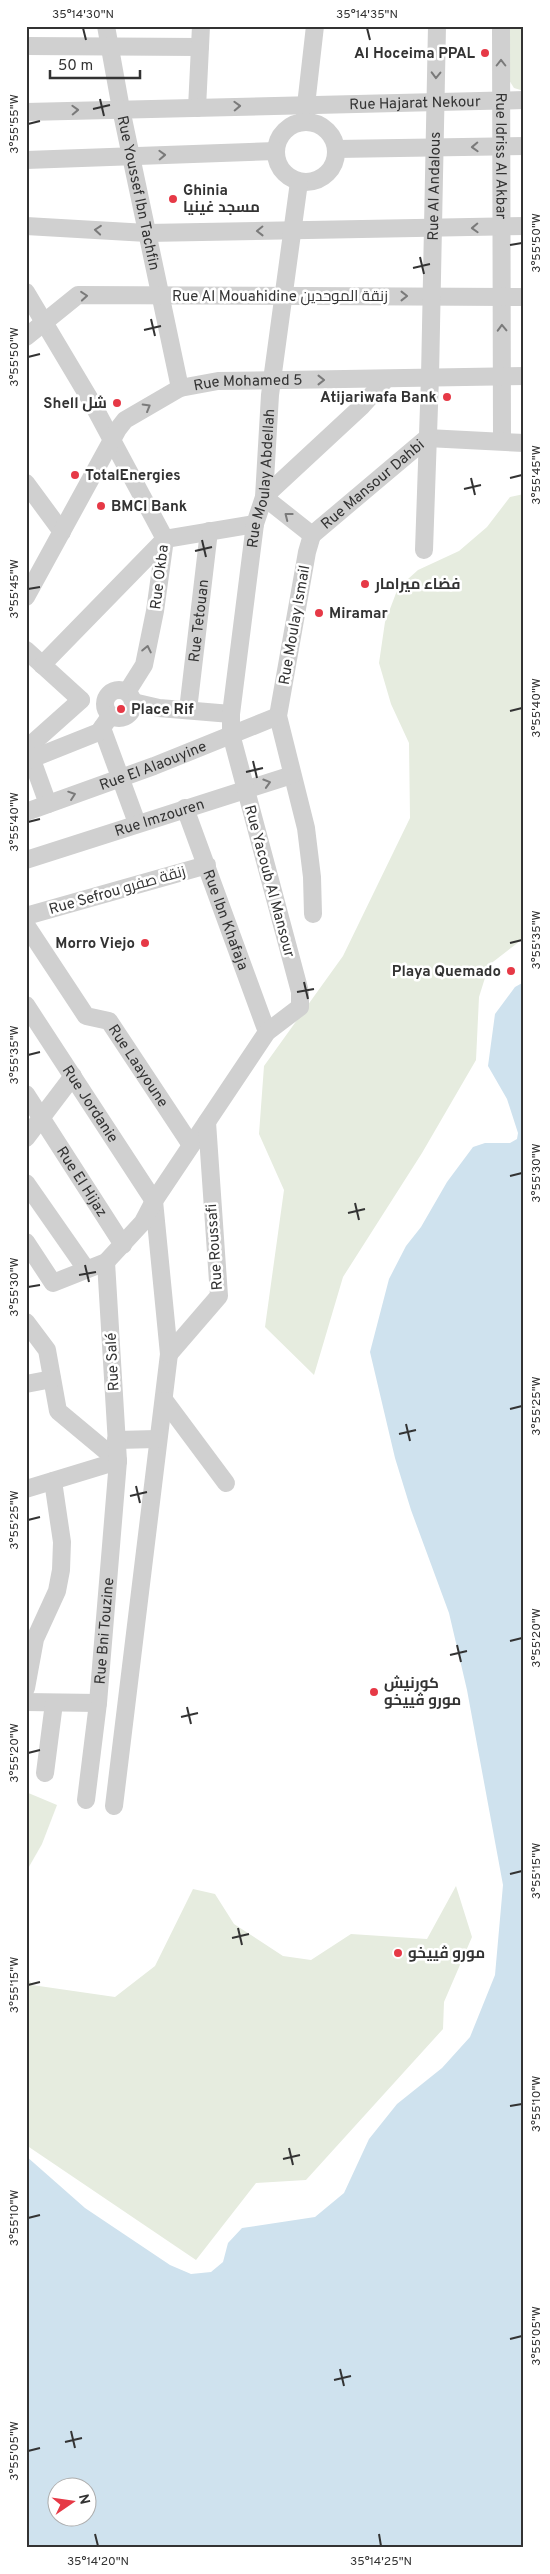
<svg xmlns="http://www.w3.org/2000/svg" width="550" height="2574" font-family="Overpass,Cairo,sans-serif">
	<rect width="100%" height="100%" fill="#fff"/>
	<g fill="#e6ecdf">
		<path d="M510 26H524V91L514 88 509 80Z"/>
		<path d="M524 494V938L489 965 479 997 476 1060 422 1153 343 1277 314 1375 265 1327 284 1190 259 1134 264 1066 343 956 410 818 409 743 391 704 379 663 385 622 398 588 418 570 459 551 487 527 510 497Z"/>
		<path d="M26 1792 57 1805 42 1844 26 1872Z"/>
		<path d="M456 1886 472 1937 444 2002 443 2029 306 2180 256 2183 196 2260 26 2145V1974L32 1985 115 1997 155 1966 193 1889 215 1894 234 1924 283 1956 311 1960 351 1934 427 1939Z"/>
	</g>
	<path fill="#cfe2ee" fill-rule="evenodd" d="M524 982V2548H26V2156L85 2208 170 2265 191 2274 211 2272 223 2262 228 2243 242 2228 315 2217 344 2193 369 2139 397 2104 442 2068 470 2037 495 1975 503 1885 467 1690 449 1613 411 1510 395 1458 370 1352 389 1279 406 1246 421 1227 447 1182 473 1147 485 1143H510L517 1139 518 1133 507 1099 488 1066 495 1014 515 987ZM58 2486H88V2516H58Z"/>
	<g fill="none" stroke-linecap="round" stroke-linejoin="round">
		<g stroke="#d0d0d0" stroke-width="18">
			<path id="s1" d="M106 26 121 109 180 388"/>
			<path id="s2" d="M501 26 502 441"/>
			<path d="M26 46 200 47"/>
			<path d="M197 108 201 26"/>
			<path id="s3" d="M26 112 524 100"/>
			<path d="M305 114 315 26"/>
			<circle cx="306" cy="152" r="30"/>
			<path d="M336 149 524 146"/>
			<path d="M26 160 276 151"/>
			<path d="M26 226 147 233 524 226"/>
			<path d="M26 292 91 401 165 539 155 611 144 665 127 692"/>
			<path d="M26 337 78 295 524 297"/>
			<path d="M26 483 62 532"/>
			<path d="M312 535 307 552 278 716 306 828 312 877 313 914"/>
			<path id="s4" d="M312 535 427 438 524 443"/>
			<path d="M312 535 264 497 361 407 386 379"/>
			<path id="s5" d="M424 550 430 377 437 26"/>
			<path id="s6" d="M26 597 118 429 125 420 180 388 218 381 524 376"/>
			<path d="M26 650 81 700"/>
			<path d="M42 665 165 539 255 524"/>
			<circle cx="119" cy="704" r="14"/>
			<path d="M133 702 159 708 231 714"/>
			<path id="s7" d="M188 710 209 531"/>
			<path d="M102 728 137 823"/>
			<path d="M26 749 81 700"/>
			<path d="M32 760 48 804"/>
			<path d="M26 761 99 732 111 715"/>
			<path id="s8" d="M185 808 267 1032"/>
			<path id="s9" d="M26 812 154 766 278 716"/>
			<path id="s10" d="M26 860 292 775"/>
			<path d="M26 916 207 865"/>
			<path id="s11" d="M26 925 86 1016 109 1021 191 1145"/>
			<path id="s12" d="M26 1005 154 1201 169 1354 114 1806"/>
			<path id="s13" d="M26 1094 123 1245"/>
			<path d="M26 1138 73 1076"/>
			<path d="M26 1183 86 1269"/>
			<path id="s14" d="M26 1242 53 1283 106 1262 143 1222 154 1201 267 1032 300 1007V992L231 734V714L255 524 264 497 270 395 299 182"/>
			<path d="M26 1322 47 1350 58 1411 118 1461"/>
			<path d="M169 1354 219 1296 207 1122"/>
			<path d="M26 1384 52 1379"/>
			<path d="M165 1401 226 1483"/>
			<path d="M116 1440 157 1439"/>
			<path d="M26 1489 118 1461"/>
			<path d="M26 1688 35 1639 57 1591 61 1570 62 1542 53 1481"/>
			<path d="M26 1702 98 1703"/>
			<path d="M45 1773 54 1703"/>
			<path id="s15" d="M86 1800 98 1703 118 1461 106 1262"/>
		</g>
	</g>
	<defs><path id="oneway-chevron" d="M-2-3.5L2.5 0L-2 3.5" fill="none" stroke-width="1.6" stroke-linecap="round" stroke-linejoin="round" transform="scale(1.25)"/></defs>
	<g stroke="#7a7a7a">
		<use href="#oneway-chevron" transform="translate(501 63) rotate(-90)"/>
		<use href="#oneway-chevron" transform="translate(436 75) rotate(91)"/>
		<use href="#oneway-chevron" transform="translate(237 106) rotate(-2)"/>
		<use href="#oneway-chevron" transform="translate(75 110) rotate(-2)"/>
		<use href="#oneway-chevron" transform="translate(475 147) rotate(178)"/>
		<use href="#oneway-chevron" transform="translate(162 155) rotate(-2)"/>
		<use href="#oneway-chevron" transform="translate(475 228) rotate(178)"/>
		<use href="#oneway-chevron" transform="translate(98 230) rotate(-175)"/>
		<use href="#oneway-chevron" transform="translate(260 231) rotate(179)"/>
		<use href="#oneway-chevron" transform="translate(84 296) rotate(-5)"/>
		<use href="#oneway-chevron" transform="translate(404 296)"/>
		<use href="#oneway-chevron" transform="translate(502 328) rotate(-92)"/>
		<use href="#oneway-chevron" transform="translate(321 380)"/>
		<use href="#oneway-chevron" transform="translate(147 407) rotate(-30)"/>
		<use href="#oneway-chevron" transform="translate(288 516) rotate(-142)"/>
		<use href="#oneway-chevron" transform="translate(147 649) rotate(-78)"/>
		<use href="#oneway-chevron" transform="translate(267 783) rotate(-17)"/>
		<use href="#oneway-chevron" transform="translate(72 795) rotate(-19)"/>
	</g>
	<path fill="none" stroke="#333" stroke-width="2" d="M83 28 86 40M367 28 370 40M100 99 104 116M93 109 110 105M28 124 40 121M510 245 522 243M420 257 424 274M413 268 430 264M151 319 155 336M144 330 161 326M28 357 40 354M471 478 475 495M510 478 522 475M464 489 481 485M202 540 206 557M195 551 212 547M28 589 40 587M510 711 522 708M253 761 257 778M246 772 263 768M28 822 40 819M510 943 522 940M304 982 308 999M297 992 314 989M28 1055 40 1052M510 1176 522 1173M355 1203 359 1220M348 1213 365 1209M85 1265 89 1282M79 1275 96 1272M28 1287 40 1285M510 1409 522 1406M406 1424 410 1441M399 1434 416 1430M136 1486 140 1503M130 1496 147 1492M28 1520 40 1517M510 1641 522 1638M457 1645 461 1662M450 1655 467 1651M187 1707 191 1724M181 1717 198 1713M28 1753 40 1750M510 1874 522 1871M238 1928 242 1945M232 1938 249 1934M28 1985 40 1982M510 2106 522 2104M289 2148 293 2165M283 2159 300 2155M28 2218 40 2215M510 2339 522 2336M340 2369 344 2386M334 2380 351 2376M71 2431 75 2448M65 2442 82 2438M28 2451 40 2448M95 2534 98 2546M379 2534 381 2546"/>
	<g fill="#e63946" stroke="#fff" stroke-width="2">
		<circle cx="485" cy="53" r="5"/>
		<circle cx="173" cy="199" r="5"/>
		<circle cx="447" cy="397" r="5"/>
		<circle cx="117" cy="403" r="5"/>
		<circle cx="75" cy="475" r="5"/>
		<circle cx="101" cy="506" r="5"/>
		<circle cx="365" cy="584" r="5"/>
		<circle cx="319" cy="613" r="5"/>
		<circle cx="121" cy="709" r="5"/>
		<circle cx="145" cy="943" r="5"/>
		<circle cx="511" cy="971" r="5"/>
		<circle cx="374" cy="1692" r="5"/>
		<circle cx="398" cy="1953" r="5"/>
	</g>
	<g text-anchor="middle" stroke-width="5" stroke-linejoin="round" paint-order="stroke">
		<g font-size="15" font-weight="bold" fill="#333" stroke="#fff" text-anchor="start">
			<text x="475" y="58" text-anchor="end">Al Hoceima PPAL</text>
			<text x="183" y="195">Ghinia<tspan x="183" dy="17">مسجد غينيا</tspan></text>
			<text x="437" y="402" text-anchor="end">Atijariwafa Bank</text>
			<text x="107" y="408" text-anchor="end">Shell شل</text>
			<text x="85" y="480">TotalEnergies</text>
			<text x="111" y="511">BMCI Bank</text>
			<text x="375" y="589">فضاء ميرامار</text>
			<text x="329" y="618">Miramar</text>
			<text x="131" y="714">Place Rif</text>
			<text x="135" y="948" text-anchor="end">Morro Viejo</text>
			<text x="501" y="976" text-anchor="end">Playa Quemado</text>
			<text x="384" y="1688">كورنيش<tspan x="384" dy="17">مورو ڤييخو</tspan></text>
			<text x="408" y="1958">مورو ڤييخو</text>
		</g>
		<g font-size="15" fill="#333" stroke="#fff">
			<text dy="5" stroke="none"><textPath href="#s3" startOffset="389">Rue Hajarat Nekour</textPath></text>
			<text dy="5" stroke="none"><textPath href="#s2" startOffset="130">Rue Idriss Al Akbar</textPath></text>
			<text dy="5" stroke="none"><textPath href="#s5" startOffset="364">Rue Al Andalous</textPath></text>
			<text dy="5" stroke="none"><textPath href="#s1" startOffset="170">Rue Youssef Ibn Tachfin</textPath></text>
			<text x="280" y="301">Rue Al Mouahidine زنقة الموحدين</text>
			<text dy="5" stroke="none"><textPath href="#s6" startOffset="335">Rue Mohamed 5</textPath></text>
			<text dy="5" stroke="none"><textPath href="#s14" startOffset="969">Rue Moulay Abdellah</textPath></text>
			<text dy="5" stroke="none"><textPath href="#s4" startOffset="79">Rue Mansour Dahbi</textPath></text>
			<text transform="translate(159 577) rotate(-83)" y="5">Rue Okba</text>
			<text dy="5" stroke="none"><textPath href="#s7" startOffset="90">Rue Tetouan</textPath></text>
			<text transform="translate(294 625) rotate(-80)" y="5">Rue Moulay Ismail</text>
			<text dy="5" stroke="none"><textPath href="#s9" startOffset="135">Rue El Alaouyine</textPath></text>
			<text dy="5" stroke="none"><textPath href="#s10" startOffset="140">Rue Imzouren</textPath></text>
			<text transform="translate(270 881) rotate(75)" y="5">Rue Yacoub Al Mansour</text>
			<text transform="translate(117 890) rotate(-16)" y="5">Rue Sefrou زنقة صفرو</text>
			<text dy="5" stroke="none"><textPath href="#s8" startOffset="119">Rue Ibn Khafaja</textPath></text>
			<text dy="5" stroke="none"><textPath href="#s11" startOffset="186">Rue Laayoune</textPath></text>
			<text dy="5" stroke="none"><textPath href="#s12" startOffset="118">Rue Jordanie</textPath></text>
			<text dy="5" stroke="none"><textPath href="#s13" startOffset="104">Rue El Hijaz</textPath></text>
			<text transform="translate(214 1247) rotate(-94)" y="5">Rue Roussafi</text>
			<text transform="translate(112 1362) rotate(-93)" y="5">Rue Salé</text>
			<text dy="5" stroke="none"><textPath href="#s15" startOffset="170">Rue Bni Touzine</textPath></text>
		</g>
	</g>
	<rect width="550" height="2574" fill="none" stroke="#ffffff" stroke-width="55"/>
	<g transform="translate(72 2502) rotate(77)"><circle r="24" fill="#ffffff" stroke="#adadad"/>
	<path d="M0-4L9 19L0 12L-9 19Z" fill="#e63946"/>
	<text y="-8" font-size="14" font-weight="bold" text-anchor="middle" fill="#333333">N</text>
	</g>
	<path d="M50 70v8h90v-8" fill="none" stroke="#333333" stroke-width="2.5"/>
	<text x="58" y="70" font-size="15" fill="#333333" stroke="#ffffff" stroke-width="4" paint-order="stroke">50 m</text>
	<rect x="28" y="28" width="494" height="2518" fill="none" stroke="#333" stroke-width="2"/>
	<g font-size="12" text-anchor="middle" fill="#333">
		<text x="83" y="18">35°14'30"N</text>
		<text x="367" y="18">35°14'35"N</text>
		<text transform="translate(14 124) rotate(-90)" y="4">3°55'55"W</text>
		<text transform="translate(536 243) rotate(-90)" y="4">3°55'50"W</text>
		<text transform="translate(14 357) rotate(-90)" y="4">3°55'50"W</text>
		<text transform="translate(536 475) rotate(-90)" y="4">3°55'45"W</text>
		<text transform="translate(14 589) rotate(-90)" y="4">3°55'45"W</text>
		<text transform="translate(536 708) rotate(-90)" y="4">3°55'40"W</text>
		<text transform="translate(14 822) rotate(-90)" y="4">3°55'40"W</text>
		<text transform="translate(536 940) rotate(-90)" y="4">3°55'35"W</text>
		<text transform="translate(14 1055) rotate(-90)" y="4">3°55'35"W</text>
		<text transform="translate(536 1173) rotate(-90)" y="4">3°55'30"W</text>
		<text transform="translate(14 1287) rotate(-90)" y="4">3°55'30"W</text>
		<text transform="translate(536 1406) rotate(-90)" y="4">3°55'25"W</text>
		<text transform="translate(14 1520) rotate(-90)" y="4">3°55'25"W</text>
		<text transform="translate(536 1638) rotate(-90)" y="4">3°55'20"W</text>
		<text transform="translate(14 1753) rotate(-90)" y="4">3°55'20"W</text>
		<text transform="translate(536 1871) rotate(-90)" y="4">3°55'15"W</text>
		<text transform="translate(14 1985) rotate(-90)" y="4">3°55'15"W</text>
		<text transform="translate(536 2104) rotate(-90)" y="4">3°55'10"W</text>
		<text transform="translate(14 2218) rotate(-90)" y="4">3°55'10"W</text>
		<text transform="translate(536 2336) rotate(-90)" y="4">3°55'05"W</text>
		<text transform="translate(14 2451) rotate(-90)" y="4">3°55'05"W</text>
		<text x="98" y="2565">35°14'20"N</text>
		<text x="381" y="2565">35°14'25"N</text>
	</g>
</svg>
